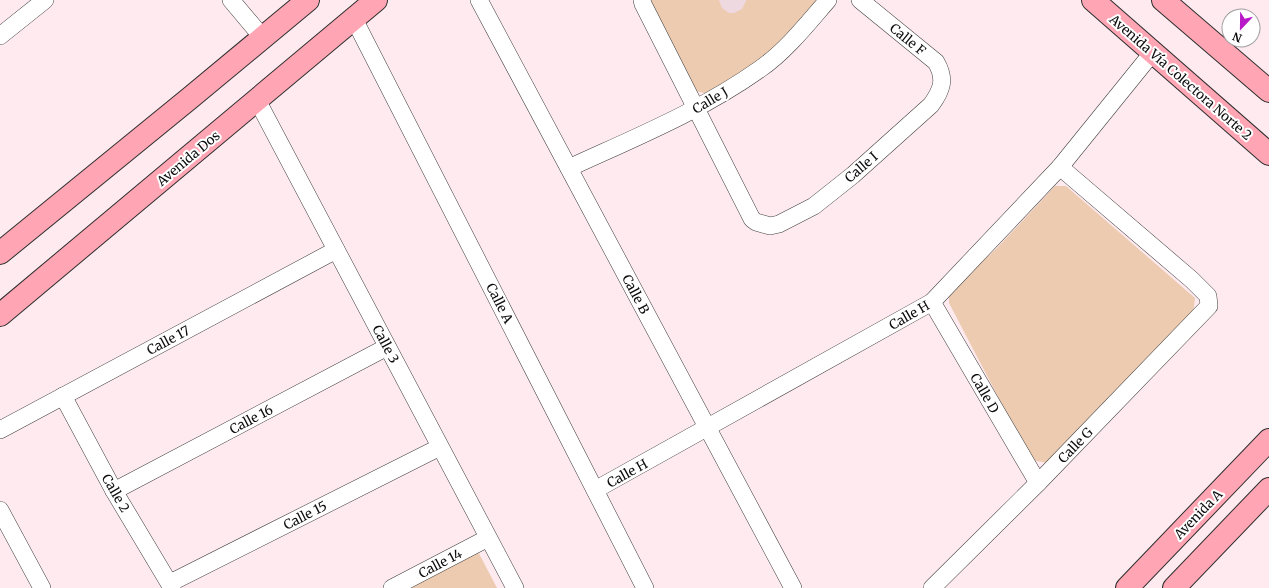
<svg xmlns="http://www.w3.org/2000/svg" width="1269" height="588" font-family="Merriweather,serif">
	<rect width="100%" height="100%" fill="#ffeaef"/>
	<g fill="#eccbb1">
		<path d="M648 0H817L776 46 755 63 708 94 695 91Z"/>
		<path d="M1055 186H1066L1195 298 1194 307 1191 315 1048 463 1031 460 949 303V293L998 247Z"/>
		<path d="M475 546 497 588H397Z"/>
	</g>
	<path fill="#efd9e0" d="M719 0H746V1L742 9 734 13H729L722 8Z"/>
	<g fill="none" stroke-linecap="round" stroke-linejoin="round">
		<g stroke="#3f3f3f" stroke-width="18">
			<g id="street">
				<path d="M231 0 263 38"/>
				<path d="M479 0 793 588"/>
				<path d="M642 0 643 4 752 219 756 222 770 226 779 224 814 206 853 175 931 105C942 90 946 79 936 62L860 0"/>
				<path d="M354 19 645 588"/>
				<path d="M0 36 45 0"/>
				<path d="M257 100 515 588"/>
				<path d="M569 168C634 138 701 111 760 69 786 51 808 23 828 0"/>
				<path d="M932 302 1038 483"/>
				<path d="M63 396 114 491 172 588"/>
				<path d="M0 430 336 250"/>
				<path d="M595 490 932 302 1060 167 1153 52"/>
				<path d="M114 491 387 347"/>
				<path d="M0 510 42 588"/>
				<path d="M170 583 440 447"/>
				<path d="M392 588 488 538"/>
				<path d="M932 588 1038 483 1209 306 1208 296 1192 280 1060 167"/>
			</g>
		</g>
		<g stroke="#2e2e2e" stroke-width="24">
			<g id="secondary">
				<path d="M1093 0 1269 154"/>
				<path d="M1163 0 1269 91"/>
				<path d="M0 253 190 98 308 0"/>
				<path d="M0 315 376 0"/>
				<path d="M1127 588 1269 440"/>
				<path d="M1174 588 1269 489"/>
			</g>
		</g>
		<use href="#street" stroke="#fff" stroke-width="17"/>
		<use href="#secondary" stroke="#ffa5b3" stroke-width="22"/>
	</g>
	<g text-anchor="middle" stroke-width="4" stroke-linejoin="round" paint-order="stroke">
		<g font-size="13" fill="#0c0c0c" stroke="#fff">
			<text transform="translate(908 39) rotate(39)" y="5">Calle F</text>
			<text transform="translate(1181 77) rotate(41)" y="5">Avenida Vía Colectora Norte 2</text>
			<text transform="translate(710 100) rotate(-31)" y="5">Calle J</text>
			<text transform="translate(188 158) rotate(-40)" y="5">Avenida Dos</text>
			<text transform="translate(861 167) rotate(-41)" y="5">Calle I</text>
			<text transform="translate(636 294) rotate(62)" y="5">Calle B</text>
			<text transform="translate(500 303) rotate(63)" y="5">Calle A</text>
			<text transform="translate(909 315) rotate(-30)" y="5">Calle H</text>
			<text transform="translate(168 340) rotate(-28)" y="5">Calle 17</text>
			<text transform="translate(386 344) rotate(62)" y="5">Calle 3</text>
			<text transform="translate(985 393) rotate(60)" y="5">Calle D</text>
			<text transform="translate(251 419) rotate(-28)" y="5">Calle 16</text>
			<text transform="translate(1075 445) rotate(-46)" y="5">Calle G</text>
			<text transform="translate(627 473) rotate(-29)" y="5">Calle H</text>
			<text transform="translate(116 493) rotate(60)" y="5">Calle 2</text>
			<text transform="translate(1198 514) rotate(-46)" y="5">Avenida A</text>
			<text transform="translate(305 515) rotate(-27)" y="5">Calle 15</text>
			<text transform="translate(440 563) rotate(-28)" y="5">Calle 14</text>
		</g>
	</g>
	<g transform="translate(1241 28) rotate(202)"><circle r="19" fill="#ffffff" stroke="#9e9e9e"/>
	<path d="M0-3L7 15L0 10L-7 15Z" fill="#b71ac6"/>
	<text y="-6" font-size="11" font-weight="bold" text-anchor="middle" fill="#0c0c0c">N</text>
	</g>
</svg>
